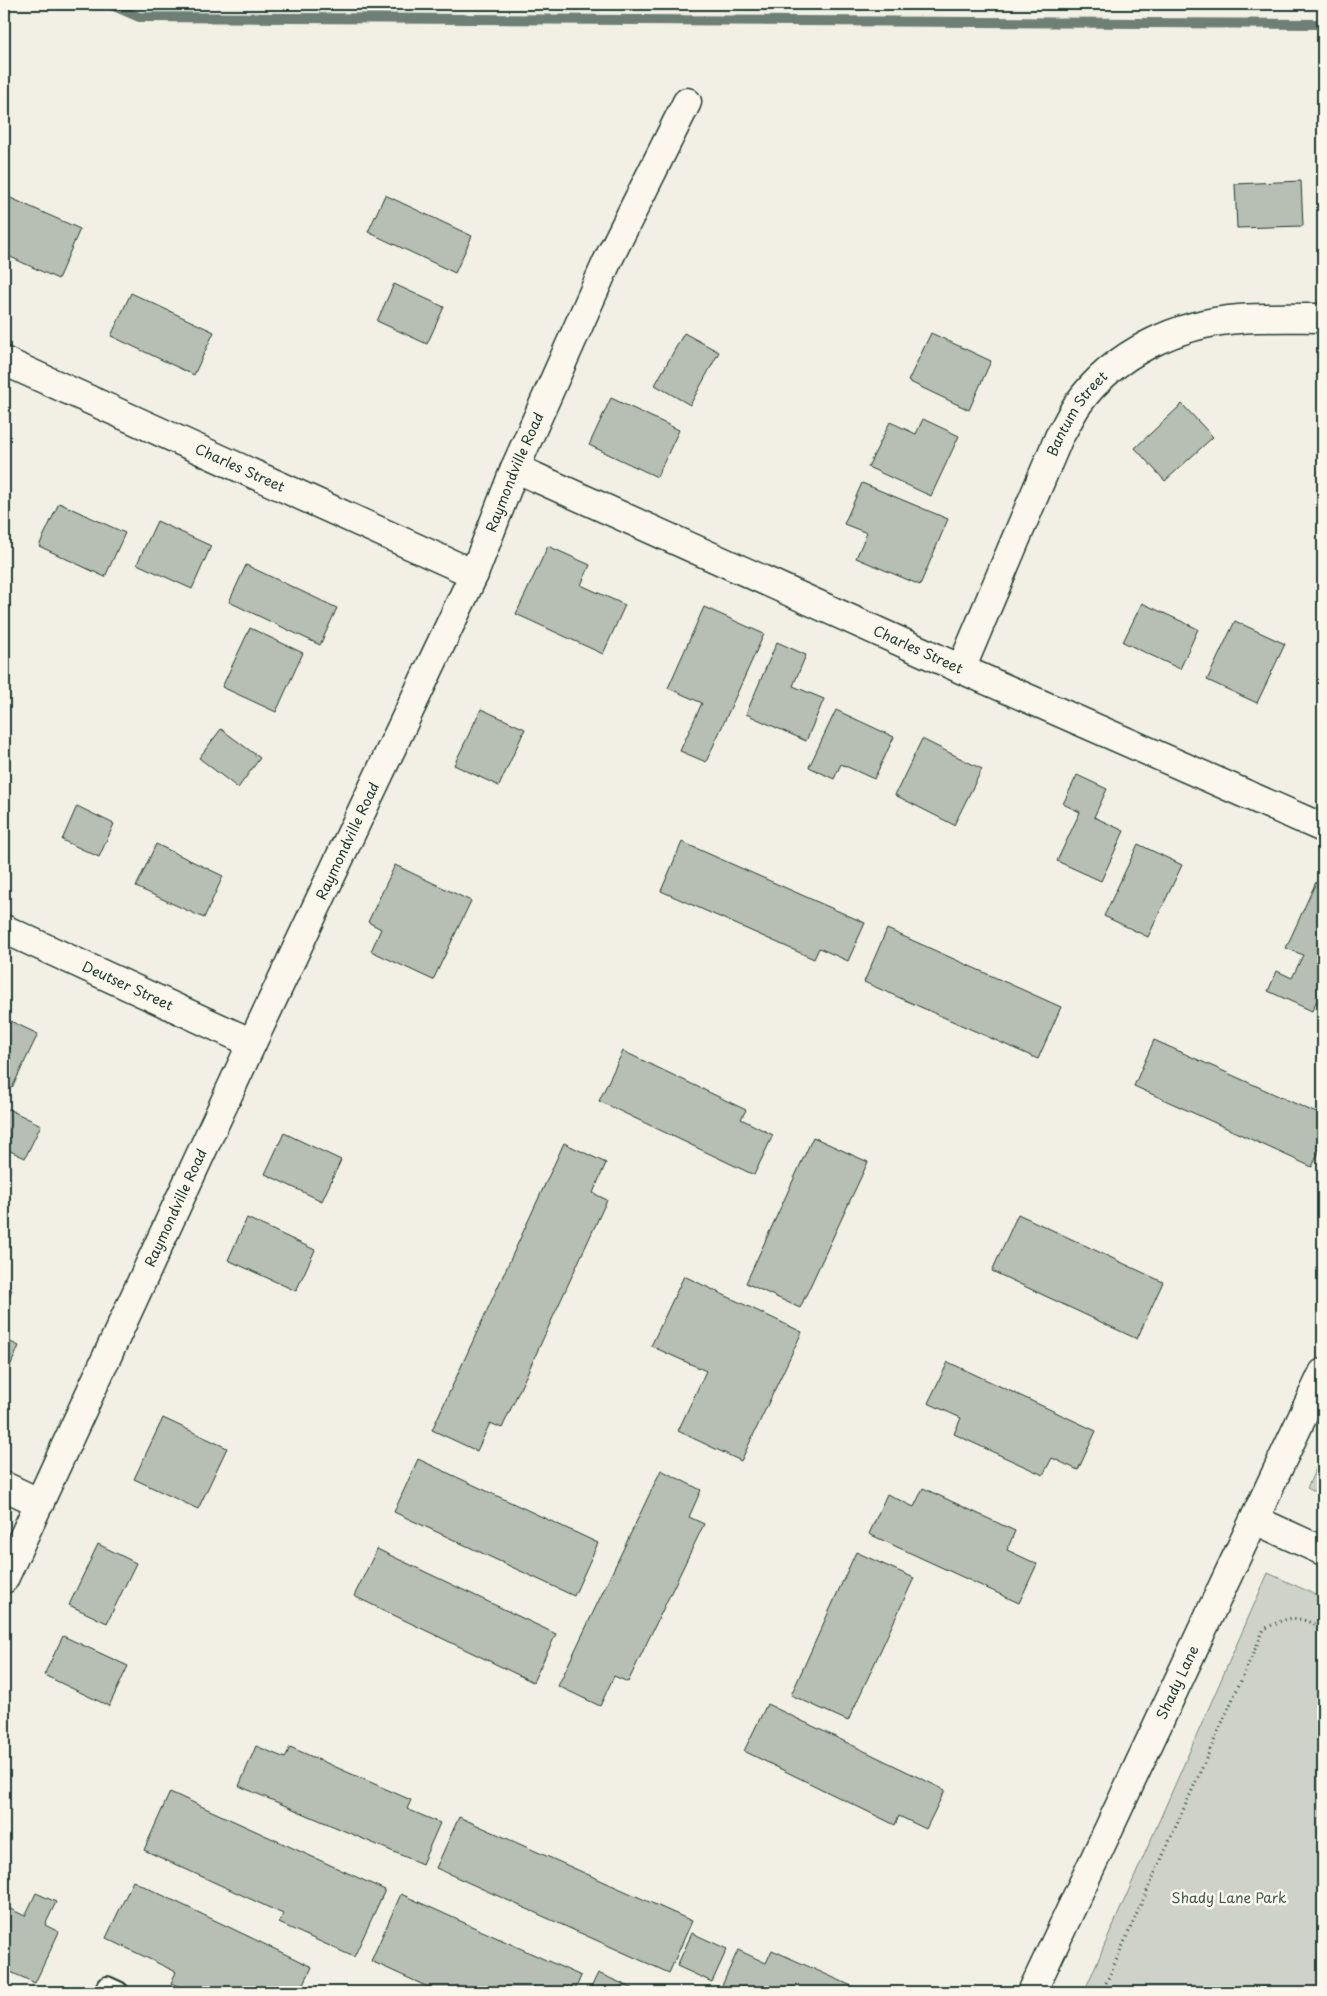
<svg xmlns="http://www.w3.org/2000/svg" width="1327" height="1996" font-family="'Playpen Sans',sans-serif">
	<rect width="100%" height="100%" fill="#f2f0e5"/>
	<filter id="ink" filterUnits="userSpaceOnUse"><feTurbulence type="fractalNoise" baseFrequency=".02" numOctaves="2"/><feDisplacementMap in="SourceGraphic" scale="10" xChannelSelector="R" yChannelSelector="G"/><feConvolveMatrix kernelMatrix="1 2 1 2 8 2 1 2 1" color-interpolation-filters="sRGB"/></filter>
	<g filter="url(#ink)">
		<g fill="#cfd2c8" stroke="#77887e">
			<path d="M1323 1453V1496L1307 1488Z"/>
			<path d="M1268 1573 1323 1598V1992H1084Z"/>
		</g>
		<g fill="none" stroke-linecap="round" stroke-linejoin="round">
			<path stroke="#6e7f75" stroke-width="10" d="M109 4 139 17 1323 24"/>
		</g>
		<g fill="#b7beb3" stroke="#1f3d34">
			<path d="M1301 181 1303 226 1237 228 1235 184Z"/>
			<path d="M4 195 80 229 58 279 4 254Z"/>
			<path d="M385 195 472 236 455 273 368 232Z"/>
			<path d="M394 284 444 307 427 344 377 321Z"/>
			<path d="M131 293 214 332 194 375 111 336Z"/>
			<path d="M684 333 719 352 690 405 655 385Z"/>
			<path d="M931 333 991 361 969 410 908 381Z"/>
			<path d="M611 398 679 430 657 477 589 445Z"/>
			<path d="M1182 404 1213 437 1165 481 1135 448Z"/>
			<path d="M923 419 959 436 931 496 868 467 890 422 916 434Z"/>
			<path d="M862 483 948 519 920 585 856 558 867 533 844 524Z"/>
			<path d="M59 503 125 533 105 577 39 546Z"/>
			<path d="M157 521 211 546 192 589 137 564Z"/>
			<path d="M548 546 590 565 581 585 625 605 603 654 516 614Z"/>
			<path d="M246 565 337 608 320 645 229 602Z"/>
			<path d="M1142 603 1198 629 1180 669 1123 642Z"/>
			<path d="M704 607 764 634 706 762 680 751 702 703 668 688Z"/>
			<path d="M1235 621 1285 644 1257 703 1207 680Z"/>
			<path d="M250 628 303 653 276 712 222 687Z"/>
			<path d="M777 642 806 655 793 686 824 699 806 741 746 714Z"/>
			<path d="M481 709 525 729 499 786 454 765Z"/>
			<path d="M836 710 894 737 874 779 841 764 834 779 809 767Z"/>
			<path d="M221 729 260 758 238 788 199 758Z"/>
			<path d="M922 739 982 769 954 825 895 795Z"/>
			<path d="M1077 775 1107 789 1094 817 1124 831 1101 881 1057 861 1080 812 1063 804Z"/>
			<path d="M77 806 114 824 99 857 62 840Z"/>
			<path d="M682 842 865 923 848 961 819 948 814 959 661 891Z"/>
			<path d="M156 844 223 876 204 918 136 887Z"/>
			<path d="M1138 844 1182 865 1148 937 1104 916Z"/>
			<path d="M395 865 471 901 433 980 371 951 381 929 368 922Z"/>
			<path d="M1316 882 1323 885V987L1312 1011 1268 991 1277 971 1292 978 1303 955 1286 948Z"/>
			<path d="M887 929 1061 1007 1038 1059 864 982Z"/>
			<path d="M4 1018 38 1034 12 1088 4 1084Z"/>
			<path d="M1154 1040 1323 1116V1143L1312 1167 1134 1086Z"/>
			<path d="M623 1051 746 1110 741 1119 773 1135 754 1175 599 1101Z"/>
			<path d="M4 1107 41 1125 25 1158 4 1148Z"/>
			<path d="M284 1133 341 1160 322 1201 265 1174Z"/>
			<path d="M813 1137 868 1162 800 1308 746 1283Z"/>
			<path d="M564 1143 606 1163 593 1193 607 1200 502 1428 490 1423 477 1451 432 1430Z"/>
			<path d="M1018 1214 1163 1282 1137 1339 992 1271Z"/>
			<path d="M247 1218 315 1250 296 1291 228 1260Z"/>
			<path d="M684 1276 802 1332 741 1461 678 1431 706 1371 651 1346Z"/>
			<path d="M4 1286 12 1290 4 1307Z"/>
			<path d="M4 1339 19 1346 4 1380Z"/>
			<path d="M948 1362 1096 1431 1078 1470 1052 1458 1043 1475 954 1434 961 1418 928 1403Z"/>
			<path d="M163 1418 227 1448 198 1509 134 1479Z"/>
			<path d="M418 1459 598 1543 574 1596 394 1512Z"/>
			<path d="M661 1470 701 1490 689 1517 704 1524 628 1682 614 1676 600 1706 558 1686Z"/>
			<path d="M923 1488 1015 1531 1007 1550 1037 1564 1019 1603 869 1534 887 1494 914 1507Z"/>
			<path d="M98 1544 136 1563 107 1623 69 1605Z"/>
			<path d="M377 1549 556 1634 533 1682 354 1596Z"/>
			<path d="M856 1552 914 1578 848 1721 791 1695Z"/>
			<path d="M63 1636 128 1666 109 1706 44 1675Z"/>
			<path d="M767 1704 945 1790 926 1829 899 1816 895 1825 744 1751Z"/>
			<path d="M256 1746 285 1758 290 1747 411 1800 407 1809 440 1823 422 1864 239 1786Z"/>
			<path d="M170 1792 385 1890 354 1957 279 1923 283 1914 144 1850Z"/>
			<path d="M459 1817 692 1921 669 1973 436 1868Z"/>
			<path d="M133 1881 312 1967 300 1992H191L171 1983 176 1972 106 1938Z"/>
			<path d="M36 1893 56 1902 45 1925 59 1932 35 1983 4 1969V1906L25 1916Z"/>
			<path d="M401 1894 581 1976 574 1992H439L371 1961Z"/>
			<path d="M692 1933 727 1949 712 1982 677 1966Z"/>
			<path d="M738 1950 766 1963 772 1950 865 1992H725L720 1990Z"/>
			<path d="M598 1973 641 1992H589Z"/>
		</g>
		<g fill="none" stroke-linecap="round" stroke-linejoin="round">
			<g stroke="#1f3d34" stroke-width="24">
				<path id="lane" d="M105 1992 107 1987 118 1992"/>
			</g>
			<g stroke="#1f3d34" stroke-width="31">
				<g id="street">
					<path id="s1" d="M4 361 474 574"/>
					<path id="s2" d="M515 468 961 669 1323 828"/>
					<path id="s3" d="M961 669 1059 437C1066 426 1071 414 1078 404 1114 353 1179 323 1239 319 1267 317 1295 318 1323 318"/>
					<path id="s4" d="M4 929 252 1043"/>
					<path d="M4 1486 40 1503"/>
					<path d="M1255 1520 1323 1551"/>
					<path id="s5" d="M4 1579 252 1043 474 574 515 468 607 262 687 102"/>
					<path id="s6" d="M1032 1992 1323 1373"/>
				</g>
			</g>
			<path stroke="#1f3d34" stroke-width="3" stroke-dasharray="1 4" stroke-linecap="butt" d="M1102 1992 1264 1629C1292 1615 1294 1615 1323 1628"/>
			<use href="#lane" stroke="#fbf7ec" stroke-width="20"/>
			<use href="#street" stroke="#fbf7ec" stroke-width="28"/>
		</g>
	</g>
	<g text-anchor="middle" stroke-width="5" stroke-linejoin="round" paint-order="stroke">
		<g font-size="14" fill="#1f3d34" stroke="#fbf7ec">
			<text dy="5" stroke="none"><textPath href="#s3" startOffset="281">Bantum Street</textPath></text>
			<text dy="5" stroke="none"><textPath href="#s1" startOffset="259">Charles Street</textPath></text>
			<text dy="5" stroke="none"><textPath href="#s5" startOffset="1219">Raymondville Road</textPath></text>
			<text dy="5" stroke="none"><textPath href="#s2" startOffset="442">Charles Street</textPath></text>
			<text dy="5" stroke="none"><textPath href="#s5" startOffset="814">Raymondville Road</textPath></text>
			<text dy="5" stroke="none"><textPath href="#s4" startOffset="136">Deutser Street</textPath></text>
			<text dy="5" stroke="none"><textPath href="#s5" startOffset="409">Raymondville Road</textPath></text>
			<text dy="5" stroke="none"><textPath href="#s6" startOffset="342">Shady Lane</textPath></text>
		</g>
		<g font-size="14" fill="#425b52" stroke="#fbf7ec">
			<text x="1229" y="1903">Shady Lane Park</text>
		</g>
	</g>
	<rect width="1327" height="1996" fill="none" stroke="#fbf7ec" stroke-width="20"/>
	<rect x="10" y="10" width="1307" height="1976" fill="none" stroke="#1f3d34" stroke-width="2" filter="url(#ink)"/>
</svg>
